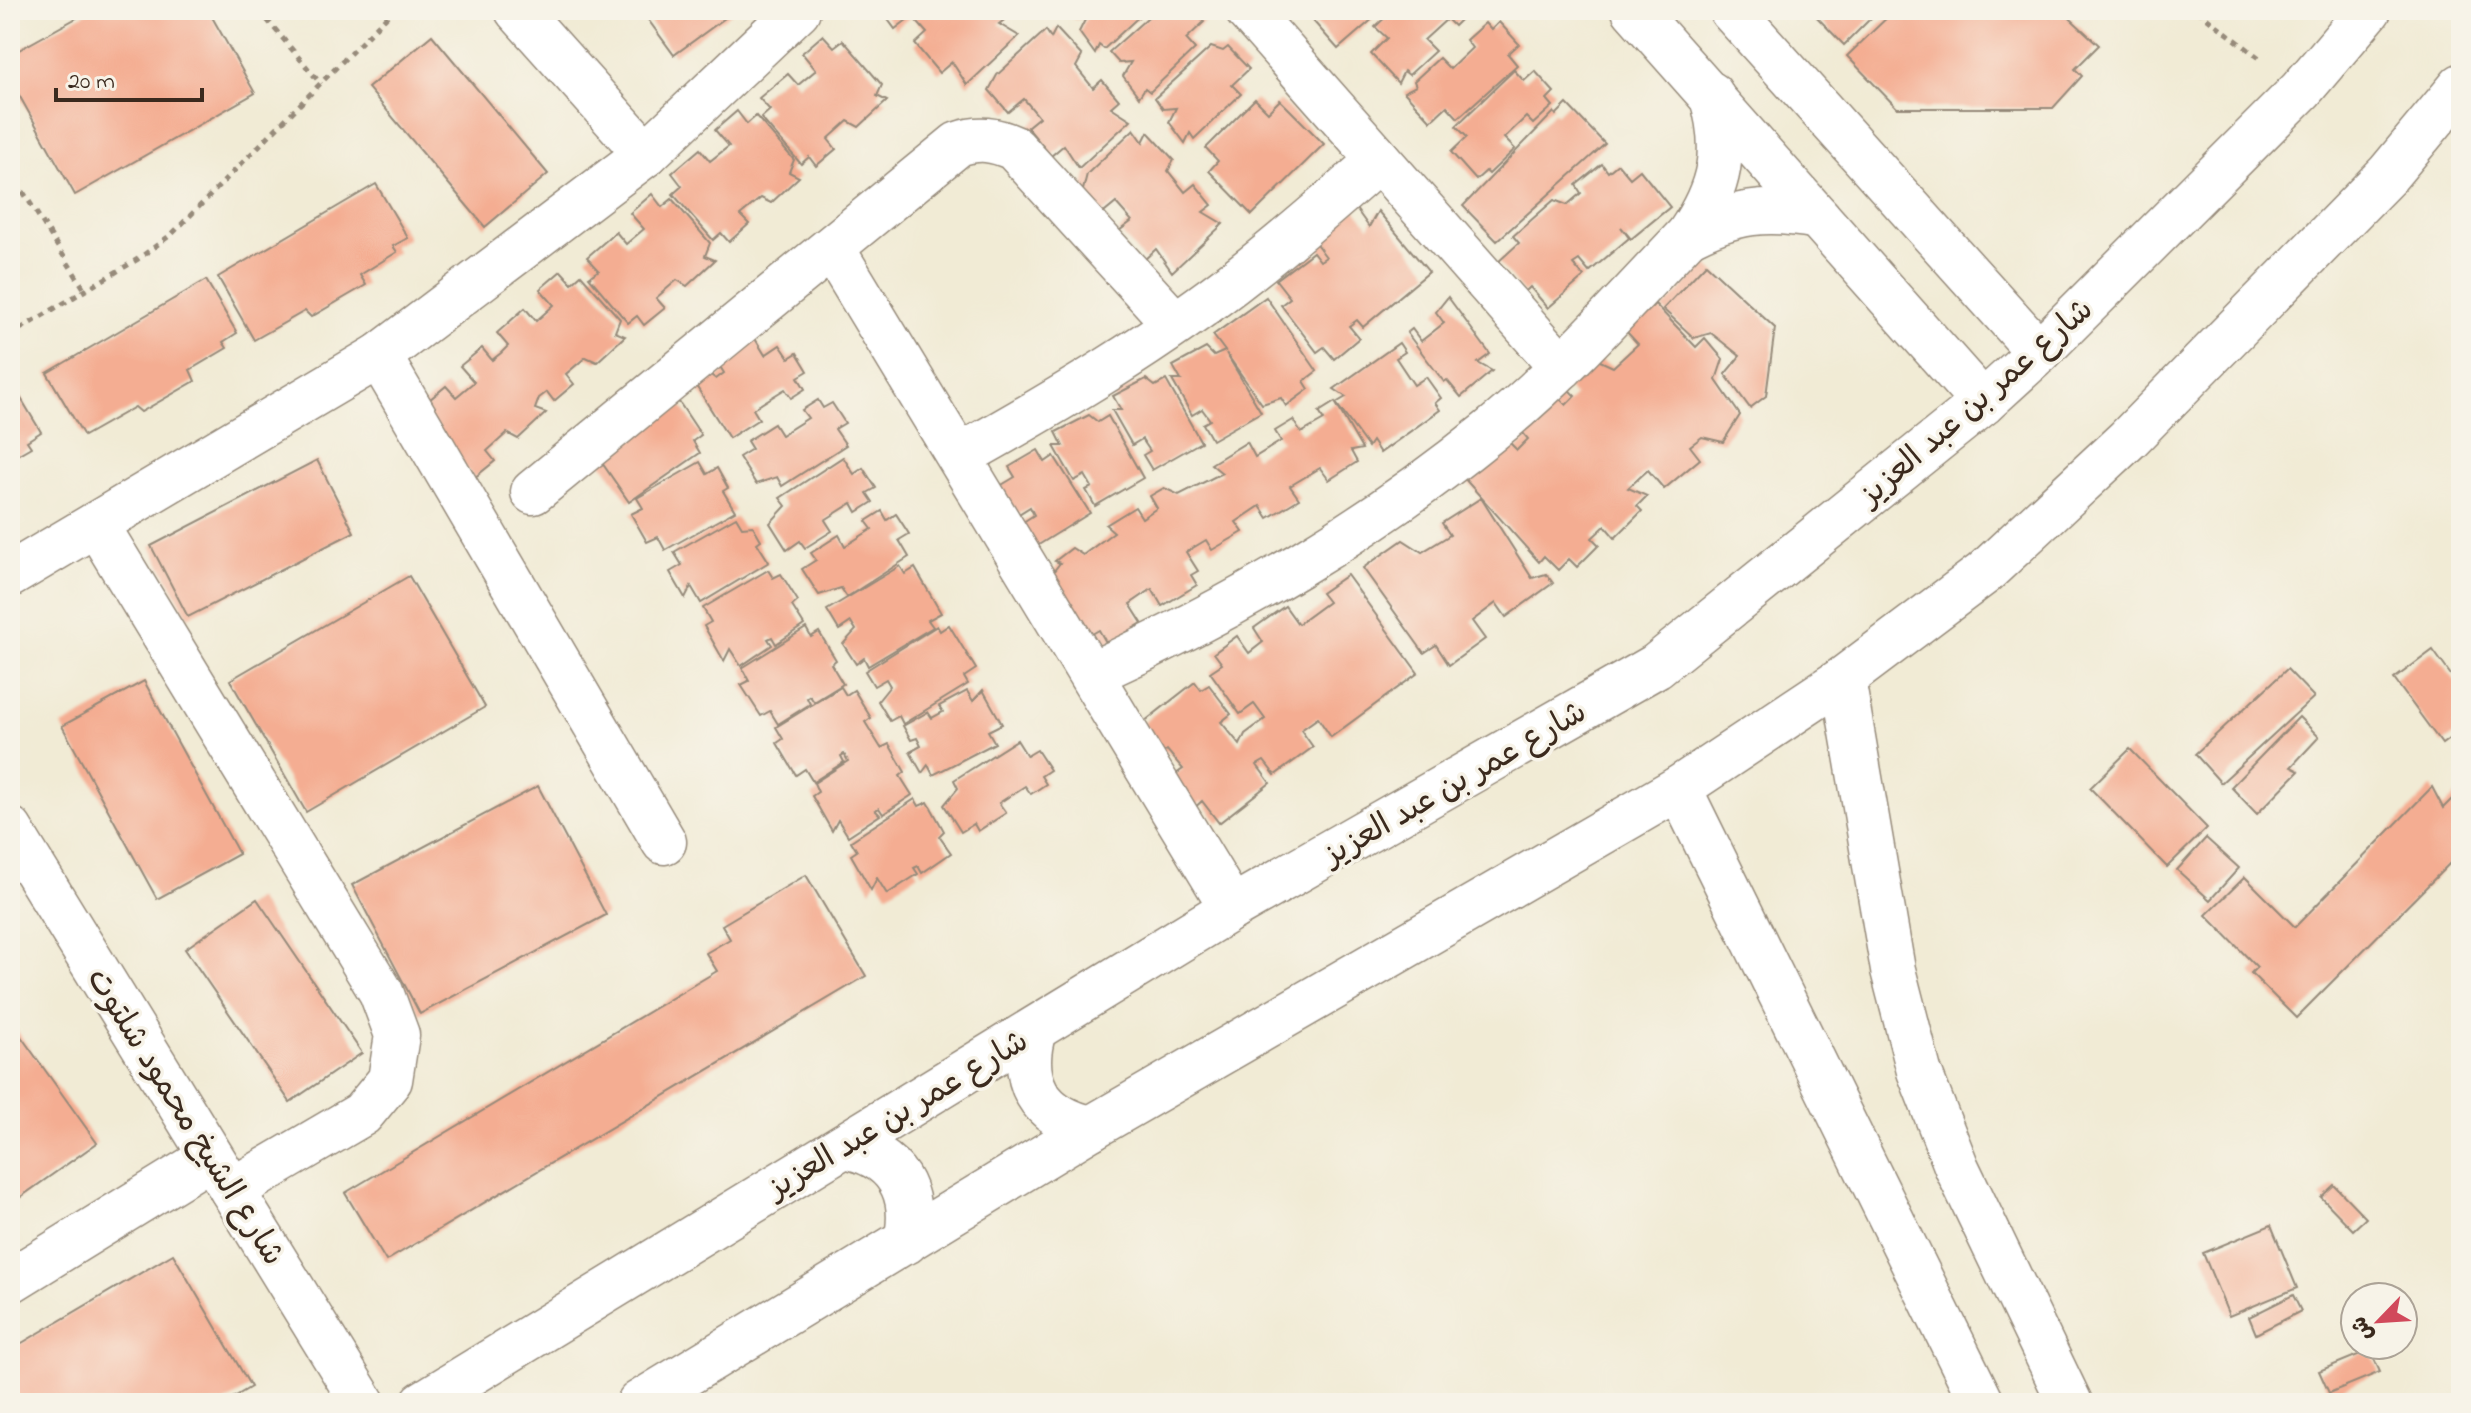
<svg xmlns="http://www.w3.org/2000/svg" width="2471" height="1413" font-family="'Indie Flower','Playpen Sans Arabic',sans-serif">
	<rect width="100%" height="100%" fill="#f7f3e8"/>
	<filter id="ink" filterUnits="userSpaceOnUse"><feTurbulence type="fractalNoise" baseFrequency=".0125" numOctaves="2"/><feDisplacementMap in="SourceGraphic" scale="16" xChannelSelector="R" yChannelSelector="G"/><feConvolveMatrix kernelMatrix="1 2 1 2 8 2 1 2 1" color-interpolation-filters="sRGB"/></filter>
	<filter id="wash" filterUnits="userSpaceOnUse"><feTurbulence type="fractalNoise" baseFrequency=".006" numOctaves="4" result="noise"/><feDisplacementMap in="SourceGraphic" scale="32" xChannelSelector="R" yChannelSelector="G"/><feGaussianBlur stdDeviation="1.8" result="paint"/><feColorMatrix in="noise" values="0 0 0 0 0 0 0 0 0 0 0 0 0 0 0 0 0 1.4 0 .05"/><feComposite in="paint" operator="in"/></filter>
	<g filter="url(#wash)">
		<rect width="100%" height="100%" fill="#f1ebd5"/>
		<g id="blocks">
			<g fill="#f4ad92">
				<path d="M91 10H208L255 93 75 195 10 79V55Z"/>
				<path d="M641 10H736L674 55Z"/>
				<path d="M881 10H1002L1008 17 999 24 1019 36 967 85 952 62 939 73 915 44 927 33 912 16 895 29Z"/>
				<path d="M1065 10H1146L1104 49 1099 45 1095 54 1079 32 1086 18 1073 19Z"/>
				<path d="M1156 10H1193L1204 22 1186 39 1195 49 1150 92 1145 88 1139 97 1123 76 1131 62 1119 63 1109 52Z"/>
				<path d="M1312 10H1383L1338 49 1314 22Z"/>
				<path d="M1393 10H1470L1454 26 1447 19 1424 40 1435 51 1409 75 1404 71 1398 83 1371 54 1387 38 1375 27Z"/>
				<path d="M1810 10H1879L1844 45Z"/>
				<path d="M1895 10H2061L2099 45 2075 69 2082 76 2053 108H1897L1847 56Z"/>
				<path d="M1499 22 1519 44 1508 54 1517 65 1458 118 1447 106 1431 121 1404 92 1416 86 1414 81 1439 58 1450 69 1472 48 1466 40 1485 23 1491 30Z"/>
				<path d="M1056 28 1082 56 1076 67 1093 88 1102 80 1119 100 1111 107 1131 120 1079 168 1064 145 1051 156 1027 127 1039 117 1024 99 1008 112 989 90 997 75 1046 30 1051 38Z"/>
				<path d="M432 35 548 174 485 227 368 88Z"/>
				<path d="M823 35 834 47 843 40 882 85 877 96 887 101 859 127 848 121 828 139 836 149 816 166 809 157 801 164 761 118 770 110 759 98 788 74 798 85 816 70 802 53Z"/>
				<path d="M1211 47 1223 51 1228 47 1249 69 1232 85 1241 94 1194 139 1190 133 1185 143 1169 122 1176 108 1163 109 1155 98Z"/>
				<path d="M1514 70 1524 81 1535 71 1554 92 1547 99 1553 106 1533 124 1526 117 1504 138 1515 149 1489 174 1486 171 1476 180 1451 152 1467 137 1456 126Z"/>
				<path d="M1255 99 1268 112 1280 100 1324 144 1252 215 1209 171 1218 161 1206 148Z"/>
				<path d="M1567 104 1605 144 1497 241 1463 206 1554 112 1556 115Z"/>
				<path d="M737 111 747 124 756 116 794 160 789 172 799 177 771 203 761 198 740 215 749 224 729 242 721 233 713 240 673 194 682 186 672 173 700 149 710 161 729 146 715 130Z"/>
				<path d="M1134 129 1143 142 1148 132 1174 160 1168 171 1185 192 1195 184 1212 205 1203 212 1223 224 1172 272 1156 249 1144 260 1119 231 1132 221 1116 203 1100 216 1082 194 1087 174Z"/>
				<path d="M1602 164 1608 172 1618 164 1630 178 1640 170 1670 207 1631 239 1621 227 1629 238 1589 272 1579 260 1573 264 1584 277 1548 308 1530 287 1524 293 1498 262 1519 243 1513 236 1554 200 1567 205 1581 193 1576 185Z"/>
				<path d="M376 184 408 238 393 246 397 252 360 275 366 285 311 317 305 311 254 340 218 277Z"/>
				<path d="M652 194 662 207 672 199 710 243 705 256 715 260 687 286 677 280 656 298 665 308 644 325 637 316 628 323 589 277 599 270 587 257 616 232 626 244 644 229 630 213Z"/>
				<path d="M1356 209 1369 227 1378 211 1429 272 1363 327 1357 320 1349 326 1359 338 1334 359 1324 347 1317 352 1281 305 1290 298 1276 280 1313 252 1320 261 1326 257 1314 241Z"/>
				<path d="M1706 264 1775 328 1766 396 1750 408 1725 374 1740 356 1711 333 1694 338 1663 309Z"/>
				<path d="M561 271 572 283 581 275 620 319 615 332 625 336 597 362 586 357 566 374 574 384 554 401 547 392 539 398 535 409 546 413 518 439 507 433 487 451 495 461 474 478 417 410 446 386 456 397 474 382 460 366 482 348 492 360 501 353 508 346 497 333 525 308 536 321 554 305 540 289Z"/>
				<path d="M206 280 237 333 223 342 227 348 190 370 195 381 141 412 135 407 84 436 47 373Z"/>
				<path d="M1266 297 1317 371 1304 381 1309 389 1286 406 1281 398 1262 404 1226 353 1261 412 1212 440 1203 424 1210 420 1202 409 1192 415 1172 380H1181L1173 366 1206 348 1214 356 1225 351 1213 335Z"/>
				<path d="M1448 297 1490 354 1478 363 1492 371 1461 397 1447 380 1444 382 1407 333 1412 329 1421 341 1444 323 1436 312Z"/>
				<path d="M1655 304 1696 347 1705 338 1723 359 1716 380 1740 415 1723 442 1702 437 1690 446 1700 459 1664 489 1648 470 1628 488 1647 496 1637 506 1642 511 1615 538 1605 526 1592 538 1599 545 1577 567 1569 559 1558 570 1544 556 1539 562 1463 477 1504 437 1517 450 1528 439 1517 426 1553 392 1566 405 1575 396 1568 389 1598 360 1613 367 1638 344 1626 331Z"/>
				<path d="M754 337 765 355 780 345 789 358 797 353 808 371 798 377 805 389 791 398 785 389 753 409 759 419 729 438 693 381 703 369 716 379 724 373 719 365Z"/>
				<path d="M1399 343 1405 352 1396 358 1414 385 1426 377 1441 398 1435 403 1440 410 1380 453 1372 441 1368 447 1336 403 1346 397 1334 389Z"/>
				<path d="M1146 379 1155 386 1166 380 1201 442 1152 470 1143 455 1150 451 1142 439 1132 445 1112 410H1121L1113 396Z"/>
				<path d="M10 380 41 432 27 441 31 447 10 459Z"/>
				<path d="M818 400 823 408 832 403 845 423 835 429 846 445 782 486 777 477 756 484 739 457 752 449 747 441 774 424 781 435 808 418 802 410Z"/>
				<path d="M679 402 701 435 693 441 700 453 629 502 598 457Z"/>
				<path d="M1335 402 1362 449 1351 451 1357 462 1329 480 1320 468 1290 486 1299 499 1268 518 1260 506 1236 522 1243 532 1212 550 1206 540 1186 552 1198 571 1191 575 1197 585 1162 606 1152 589 1130 604 1142 623 1107 644 1099 630 1087 637 1050 576 1060 563 1055 561 1072 548 1083 555 1114 532 1106 525 1135 507 1142 518 1157 508 1150 496 1164 488 1179 495 1222 473 1211 464 1247 442 1255 457 1281 441 1275 431 1293 420 1301 433 1324 420 1319 412Z"/>
				<path d="M1089 415 1098 422 1108 416 1143 478 1095 506 1086 490 1092 487 1085 475 1074 481 1054 446H1063L1056 432Z"/>
				<path d="M1038 450 1045 462 1054 456 1090 513 1032 549 1017 526 1034 515 1030 507 1017 515 1000 486 1015 477 1009 467Z"/>
				<path d="M843 457 854 474 863 468 876 488 867 493 873 502 857 512 852 503 825 520 832 531 805 548 800 541 787 550 770 523 786 506 780 498Z"/>
				<path d="M317 460 354 532 188 617 151 546Z"/>
				<path d="M700 462 707 474 717 468 728 488 723 491 735 511 665 550 658 537 647 542 631 514 643 508 637 498Z"/>
				<path d="M1481 498 1532 578 1546 574 1553 583 1506 617 1496 603 1472 621 1485 639 1449 665 1436 645 1424 653 1363 568 1403 540 1422 552 1450 535 1442 523Z"/>
				<path d="M882 511 887 520 896 514 909 534 899 540 909 557 847 597 841 588 819 595 802 569 816 560 811 553 839 535 845 546 872 529 866 521Z"/>
				<path d="M736 517 742 527 753 526 761 540 757 543 769 562 701 603 691 586 685 598 670 572 682 565 674 552Z"/>
				<path d="M900 566 905 574 915 568 941 613 928 620 933 627 868 666 864 658 856 664 843 644 856 630 851 622 839 630 827 610Z"/>
				<path d="M768 570 773 578 781 574 798 601 792 606 804 625 776 644 772 637 768 639 772 645 741 666 730 649 724 661 704 626 711 622 703 608Z"/>
				<path d="M1347 575 1418 673 1331 737 1318 718 1301 730 1313 747 1275 775 1264 761 1257 765 1270 783 1219 823 1202 801 1192 810 1169 779 1183 769 1167 750 1152 761 1144 722 1195 682 1201 690 1209 685 1231 714 1221 722 1240 745 1245 734 1265 719 1254 704 1240 714 1210 672 1222 664 1214 653 1237 636 1249 653 1263 642 1254 628 1285 606 1298 624 1328 602 1321 593Z"/>
				<path d="M409 576 485 707 306 812 230 680Z"/>
				<path d="M949 625 976 669 964 677 968 684 903 724 899 716 890 721 878 701 890 686 886 679 874 686 865 671 937 626 940 631Z"/>
				<path d="M806 628 811 637 819 632 836 660 831 664 843 684 814 702 810 696 807 698 810 704 778 724 770 711 761 716 741 685 749 681 742 668Z"/>
				<path d="M2433 650 2461 689V730L2442 744 2394 679Z"/>
				<path d="M2287 669 2314 697 2221 783 2195 754Z"/>
				<path d="M144 681 239 854 157 899 62 726Z"/>
				<path d="M841 687 846 695 854 690 871 718 865 722 881 748 889 744 905 772 900 776 912 795 883 814 879 808 875 810 880 815 848 836 838 820 832 831 812 796 818 792 814 783 848 761 844 754 841 756 844 762 813 782 805 769 796 775 777 743 783 739 776 727Z"/>
				<path d="M983 690 1002 724 988 731 995 743 933 775 928 765 922 773 910 752 921 746 917 738 911 740 903 726 928 712 932 718 943 712 939 706 967 691 973 701Z"/>
				<path d="M2299 717 2319 737 2291 767 2299 771 2257 814 2231 787Z"/>
				<path d="M1017 740 1027 756 1037 750 1050 770 1041 776 1046 784 1031 794 1025 786 999 803 1006 813 978 831 974 824 961 832 944 805 958 788 954 780Z"/>
				<path d="M2130 749 2207 828 2167 867 2090 788Z"/>
				<path d="M538 786 606 915 420 1014 352 885Z"/>
				<path d="M2432 787 2443 808 2461 790V852L2296 1018 2251 973 2257 967 2206 915 2245 877 2295 927Z"/>
				<path d="M915 799 919 806 928 802 944 831 939 836 951 853 922 873 918 866 914 868 918 874 887 894 877 878 871 890 851 855 857 851 851 841Z"/>
				<path d="M2206 838 2239 868 2210 900 2177 870Z"/>
				<path d="M806 875 866 976 386 1261 345 1193 717 971 706 953 730 939 722 925Z"/>
				<path d="M257 899 362 1053 290 1102 185 949Z"/>
				<path d="M10 1021 97 1143 12 1203 10 1200Z"/>
				<path d="M2334 1185 2366 1218 2353 1230 2321 1197Z"/>
				<path d="M2271 1225 2297 1288 2229 1316 2203 1253Z"/>
				<path d="M173 1254 251 1387 224 1403H22L10 1383V1350Z"/>
				<path d="M2293 1295 2301 1311 2256 1334 2249 1317Z"/>
				<path d="M2370 1350 2380 1372 2329 1393 2319 1371Z"/>
			</g>
		</g>
	</g>
	<g filter="url(#ink)">
		<use href="#blocks" fill-opacity="0" stroke="#968a7a" stroke-width="2"/>
		<g fill="none" stroke-linecap="round" stroke-linejoin="round">
			<g stroke="#968a7a" stroke-width="47">
				<g id="minor">
					<path d="M517 10 646 154"/>
					<path d="M1247 10 1562 367"/>
					<path d="M1634 10 1983 403"/>
					<path d="M1731 10 2039 352"/>
					<path d="M1688 235C1735 211 1766 207 1818 217"/>
					<path d="M832 248 1232 908"/>
					<path d="M379 356 664 842"/>
					<path d="M960 456C1060 400 1158 342 1248 271 1293 236 1336 198 1379 160"/>
					<path d="M533 492 958 144C979 137 994 139 1014 148L1175 324"/>
					<path d="M96 524 381 992 397 1035 390 1080 362 1114 232 1190"/>
					<path d="M10 575 379 356 646 154 798 10"/>
					<path d="M1091 674C1235 608 1366 532 1489 432 1562 373 1624 302 1688 235 1721 187 1728 150 1711 94"/>
					<path d="M1843 679 1893 970 1919 1071 1957 1168 2070 1403"/>
					<path d="M1679 788 1982 1403"/>
					<path d="M10 829 363 1403"/>
					<path d="M1034 1030C1019 1081 1038 1116 1091 1128"/>
					<path d="M844 1146C896 1156 917 1191 906 1242"/>
					<path d="M10 1281 211 1157"/>
					<path d="M423 1403 1232 908 1656 666 1983 403 2039 352 2301 90 2369 10"/>
					<path d="M639 1403 1091 1128 1679 788 1843 679 1984 573 2128 439 2388 174 2461 86"/>
				</g>
			</g>
			<g stroke="#968a7a" stroke-width="5" stroke-dasharray="6 6" stroke-linecap="butt">
				<path d="M259 10 321 84"/>
				<path d="M2197 10 2262 60"/>
				<path d="M10 171 85 290"/>
				<path d="M10 335 138 259 172 234 393 10"/>
			</g>
			<use href="#minor" stroke="#fff" stroke-width="44"/>
		</g>
	</g>
	<g text-anchor="middle" stroke-width="7" stroke-linejoin="round" paint-order="stroke">
		<g font-size="32" fill="#3b2a1e" stroke="#f7f3e8">
			<text transform="translate(1975 401) rotate(-41)" y="11">شارع عمر بن عبد العزيز</text>
			<text transform="translate(1454 782) rotate(-30)" y="11">شارع عمر بن عبد العزيز</text>
			<text transform="translate(897 1113) rotate(-31)" y="11">شارع عمر بن عبد العزيز</text>
			<text transform="translate(187 1116) rotate(58)" y="11">شارع الشيخ محمود شلتوت</text>
		</g>
	</g>
	<rect width="2471" height="1413" fill="none" stroke="#f7f3e8" stroke-width="40"/>
	<g transform="translate(2379 1321) rotate(245)"><circle r="38" fill="#f7f3e8" stroke="#aca397" stroke-width="2"/>
	<path d="M0-6L14 30L0 20L-14 30Z" fill="#d1495b"/>
	<text y="-12" font-size="22" font-weight="bold" text-anchor="middle" fill="#3b2a1e">ش</text>
	</g>
	<path d="M56 88v12h146v-12" fill="none" stroke="#3b2a1e" stroke-width="4"/>
	<text x="68" y="88" font-size="24" fill="#3b2a1e" stroke="#f7f3e8" stroke-width="6" paint-order="stroke">20 m</text>
</svg>
